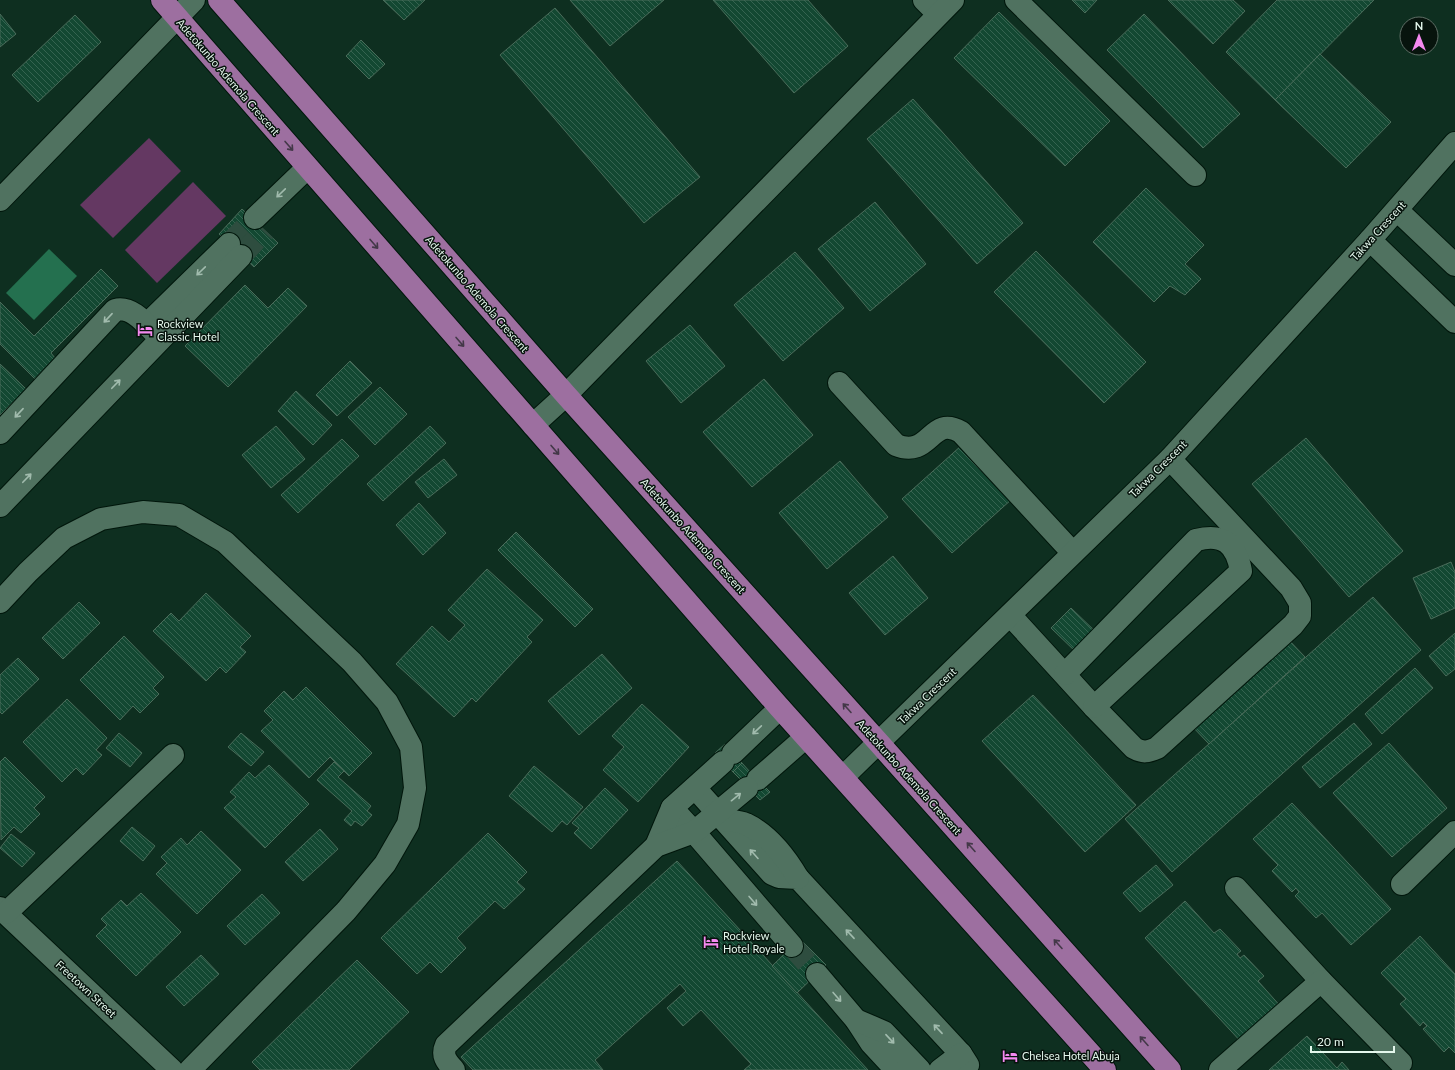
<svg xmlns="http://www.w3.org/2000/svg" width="1455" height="1070" font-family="Lato,sans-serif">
	<defs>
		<pattern id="building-back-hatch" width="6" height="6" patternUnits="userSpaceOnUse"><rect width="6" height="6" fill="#134832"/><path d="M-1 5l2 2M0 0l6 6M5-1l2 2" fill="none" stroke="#356350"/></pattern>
	</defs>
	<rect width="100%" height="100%" fill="#0e2f20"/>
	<g fill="#643862">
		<path d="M149 138 181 171 113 238 80 205Z"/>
		<path d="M193 182 226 216 157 283 125 250Z"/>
	</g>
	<path fill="#24704f" d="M49 249 77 276 34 320 6 293Z"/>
	<g fill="url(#building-back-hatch)" stroke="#4a6c5a">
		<path d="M383 0H425L404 20Z"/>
		<path d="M570 0H664L610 46Z"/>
		<path d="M713 0H808L848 46 794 93Z"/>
		<path d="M1072 0H1097L1085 13Z"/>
		<path d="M1168 0H1233L1245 11 1213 44Z"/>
		<path d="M1277 0H1374L1275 100 1226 52Z"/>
		<path d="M555 8 700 177 644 223 500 55Z"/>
		<path d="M999 12 1110 121 1065 166 954 58Z"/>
		<path d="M0 14 16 34 0 47Z"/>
		<path d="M1144 14 1240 114 1203 148 1107 50Z"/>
		<path d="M75 15 101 42 38 102 12 75Z"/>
		<path d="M361 40 385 64 369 79 346 56Z"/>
		<path d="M1320 54 1391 122 1346 168 1275 100Z"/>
		<path d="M913 99 1023 223 977 264 867 139Z"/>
		<path d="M1146 188 1204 245 1185 264 1201 279 1185 295 1170 286 1154 302 1093 242Z"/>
		<path d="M875 202 926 264 870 311 818 249Z"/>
		<path d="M242 209 278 243 254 267 219 234Z"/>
		<path d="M1036 251 1146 362 1104 403 994 292Z"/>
		<path d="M795 252 844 308 783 361 734 305Z"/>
		<path d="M101 269 118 286 51 353 55 358 35 379 0 344V302L34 336Z"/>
		<path d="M245 285 268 308 288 288 307 306 228 387 185 346Z"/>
		<path d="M690 325 725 366 681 403 646 361Z"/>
		<path d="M350 361 372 383 337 416 316 395Z"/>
		<path d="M0 364 26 389 0 415Z"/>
		<path d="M0 364 26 389 0 415Z"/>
		<path d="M764 379 813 435 752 487 703 432Z"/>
		<path d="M380 387 407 414 375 445 348 417Z"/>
		<path d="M296 391 332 425 313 445 278 411Z"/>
		<path d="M276 426 305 459 271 488 242 455Z"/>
		<path d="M430 426 446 443 383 501 367 484Z"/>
		<path d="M1306 438 1403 551 1349 597 1252 484Z"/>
		<path d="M342 439 359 456 298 513 281 495Z"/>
		<path d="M962 445 1012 499 952 553 902 499Z"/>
		<path d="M444 459 457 475 428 498 415 482Z"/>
		<path d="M840 461 888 517 827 569 779 513Z"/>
		<path d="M419 503 446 533 423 555 396 525Z"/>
		<path d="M516 532 593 609 575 627 498 550Z"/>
		<path d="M893 556 928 598 885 635 849 593Z"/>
		<path d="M1451 562 1455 572V608L1431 619 1413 578Z"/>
		<path d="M487 569 543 620 527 637 532 642 476 702 472 698 454 717 396 664 432 626 449 642 465 625 448 610Z"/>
		<path d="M206 593 251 636 240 647 246 652 226 673 220 667 206 681 153 631 171 613 179 621Z"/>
		<path d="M1373 597 1421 650 1172 872 1125 819Z"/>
		<path d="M79 602 100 623 63 659 42 638Z"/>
		<path d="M1071 608 1099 635 1079 655 1051 628Z"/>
		<path d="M1455 633V669L1446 676 1429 656Z"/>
		<path d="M124 636 164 677 153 688 159 694 140 713 133 706 120 720 80 680Z"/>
		<path d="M1285 636 1305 657 1209 744 1189 723Z"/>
		<path d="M602 654 632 688 579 735 548 701Z"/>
		<path d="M18 658 39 679 2 714 0 712V675Z"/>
		<path d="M1415 668 1433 688 1382 734 1365 714Z"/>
		<path d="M306 687 372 753 349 776 330 757 309 778 261 731 273 720 264 711 284 691 293 700Z"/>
		<path d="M1033 695 1136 805 1085 852 982 741Z"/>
		<path d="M67 699 107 738 96 750 102 755 83 775 76 768 62 782 23 742Z"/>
		<path d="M642 704 689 747 638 802 603 770 624 747 612 736Z"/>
		<path d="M1354 723 1372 744 1320 788 1302 767Z"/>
		<path d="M119 733 142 753 130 767 106 748Z"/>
		<path d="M241 733 264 752 251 766 228 747Z"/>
		<path d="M1389 743 1447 808 1392 857 1333 793Z"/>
		<path d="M725 744 742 763 733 772 715 753Z"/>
		<path d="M5 757 45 797 34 808 40 814 21 833 14 827 1 840 0 762Z"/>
		<path d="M334 762 344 771 338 777 371 806 367 811 372 815 362 826 355 821 351 826 344 820 352 811 317 780Z"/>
		<path d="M742 763 751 773 742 781 733 772Z"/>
		<path d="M269 765 309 804 265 848 224 808 236 797 230 792 249 772 255 778Z"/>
		<path d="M534 766 583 807 567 825 562 821 552 832 509 796Z"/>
		<path d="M751 773 770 792 760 800 742 781Z"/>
		<path d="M605 788 628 810 591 849 574 833 579 828 572 823Z"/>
		<path d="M1292 803 1391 909 1351 945 1322 913 1316 918 1295 896 1299 892 1296 888 1292 892 1272 871 1278 865 1253 839Z"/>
		<path d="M132 827 155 846 143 861 120 841Z"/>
		<path d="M320 829 338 849 303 881 285 862Z"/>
		<path d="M201 831 241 870 197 914 156 874 167 863 161 857 181 838 187 845Z"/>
		<path d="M488 833 527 872 517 882 525 889 504 909 495 901 457 938 466 948 441 973 430 962 417 974 381 938Z"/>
		<path d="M11 834 35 853 22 867 0 848Z"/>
		<path d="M677 861 868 1070H744L751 1064 701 1010 683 1026 667 1008 686 991 680 984 595 1060 603 1070H473L461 1057Z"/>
		<path d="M1156 865 1173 885 1140 912 1123 893Z"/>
		<path d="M141 893 181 932 136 976 96 936 107 925 101 919 121 900 127 906Z"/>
		<path d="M262 894 280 913 245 945 227 926Z"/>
		<path d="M1185 901 1214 933 1220 929 1241 951 1237 954 1240 958 1244 955 1264 976 1258 981 1282 1008 1243 1044 1145 938Z"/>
		<path d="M1420 936 1455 974V1053L1449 1047 1444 1052 1423 1029 1427 1026 1423 1022 1420 1026 1400 1004 1406 999 1381 973Z"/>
		<path d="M800 939 826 965 797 993 772 966Z"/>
		<path d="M201 955 219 974 184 1006 166 987Z"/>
		<path d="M357 960 409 1012 349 1070H260L252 1062Z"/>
		<path d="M1307 1036 1337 1068 1342 1062 1349 1070H1269Z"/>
	</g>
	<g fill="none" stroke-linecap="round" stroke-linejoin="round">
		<g stroke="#2e4d3f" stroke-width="22" stroke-dasharray="22 11" stroke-linecap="butt">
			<path d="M229 244 255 218"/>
			<path d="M241 256 265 230"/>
			<path d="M792 946 817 974"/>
		</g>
		<g stroke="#00160b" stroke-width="24">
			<g id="minor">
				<path d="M924 0 938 14"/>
				<path d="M1016 0 1195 175"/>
				<path d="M0 200 194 0"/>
				<path d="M1397 210 1455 265"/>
				<path d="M255 218 307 168"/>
				<path d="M1370 240 1455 322"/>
				<path d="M146 325 229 244"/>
				<path d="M839 383 896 445C931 459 930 414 961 432L1073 553"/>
				<path d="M533 425 566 395 953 0"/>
				<path d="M0 433 115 310C133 305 148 327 160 338"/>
				<path d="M0 506 241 256"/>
				<path d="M0 602 28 572 64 538 101 519 143 512 179 515 225 542 352 662 387 702 411 747 415 788 408 824 385 864 346 911 190 1070"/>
				<path d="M1010 615 1094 707 1134 748C1143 753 1148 752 1157 748L1293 625 1300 616V603L1291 588 1170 459"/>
				<path d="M1065 674 1196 540C1223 533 1236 543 1241 571L1094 707"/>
				<path d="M733 753 780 708"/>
				<path d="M843 777 1170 459 1370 240 1455 143"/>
				<path d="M758 779 806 737"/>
				<path d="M695 788 772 874 779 877 798 878 961 1054 968 1065 965 1070"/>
				<path d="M672 808 694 832 792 946"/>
				<path d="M724 820C731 821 739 821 746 824 769 835 785 856 798 878"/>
				<path d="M656 846 672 808 723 762"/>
				<path d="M1402 884 1455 832"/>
				<path d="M1236 888 1321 981 1401 1063"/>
				<path d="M0 908 172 1070"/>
				<path d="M6 913 173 755"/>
				<path d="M817 974 856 1020 871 1043 896 1070"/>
				<path d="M856 1020 884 1032 920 1070"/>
				<path d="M454 1070C447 1062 441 1056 446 1045L656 846 694 832 747 788"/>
				<path d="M940 1070 961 1054"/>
				<path d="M1220 1070 1321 981"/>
			</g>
		</g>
		<g stroke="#00160b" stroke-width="24">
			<g id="major">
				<path d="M162 0 780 708 1105 1070"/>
				<path d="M219 0 566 395 879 743 1170 1070"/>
			</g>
		</g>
		<use href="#minor" stroke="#507260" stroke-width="22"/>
		<use href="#major" stroke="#9d6fa0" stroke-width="22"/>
	</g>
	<defs><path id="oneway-shaft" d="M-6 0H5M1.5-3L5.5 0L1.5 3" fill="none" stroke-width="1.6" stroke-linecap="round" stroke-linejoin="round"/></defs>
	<g stroke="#433848">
		<use href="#oneway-shaft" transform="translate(289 146) rotate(49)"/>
		<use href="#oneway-shaft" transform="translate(374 244) rotate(49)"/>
		<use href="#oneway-shaft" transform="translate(460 342) rotate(49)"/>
		<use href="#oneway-shaft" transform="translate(555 450) rotate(49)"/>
		<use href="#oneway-shaft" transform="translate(847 708) rotate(-132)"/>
		<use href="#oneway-shaft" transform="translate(971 847) rotate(-132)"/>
		<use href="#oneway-shaft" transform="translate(1058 944) rotate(-132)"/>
		<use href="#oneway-shaft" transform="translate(1144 1041) rotate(-132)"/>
	</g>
	<g stroke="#a1bbad">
		<use href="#oneway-shaft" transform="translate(281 193) rotate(136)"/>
		<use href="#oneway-shaft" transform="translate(201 271) rotate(136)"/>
		<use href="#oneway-shaft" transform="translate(108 318) rotate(133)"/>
		<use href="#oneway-shaft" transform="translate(116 384) rotate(-46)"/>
		<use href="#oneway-shaft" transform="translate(19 413) rotate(133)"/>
		<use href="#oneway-shaft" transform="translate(27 478) rotate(-46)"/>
		<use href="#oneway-shaft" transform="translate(757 730) rotate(137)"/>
		<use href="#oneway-shaft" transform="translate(736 797) rotate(-39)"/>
		<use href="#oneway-shaft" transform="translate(754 854) rotate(-132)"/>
		<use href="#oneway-shaft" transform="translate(753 901) rotate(49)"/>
		<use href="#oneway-shaft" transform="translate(850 934) rotate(-133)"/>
		<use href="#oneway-shaft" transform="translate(837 997) rotate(49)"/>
		<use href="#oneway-shaft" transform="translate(938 1029) rotate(-133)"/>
		<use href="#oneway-shaft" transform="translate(890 1039) rotate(47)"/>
	</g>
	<defs>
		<g id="hotel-bare" transform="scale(1.2)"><path d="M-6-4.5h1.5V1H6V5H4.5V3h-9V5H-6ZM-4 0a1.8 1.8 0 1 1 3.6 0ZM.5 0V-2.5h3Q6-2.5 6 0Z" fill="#f489ef" stroke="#07140d" stroke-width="2.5" paint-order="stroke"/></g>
	</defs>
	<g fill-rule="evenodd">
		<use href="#hotel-bare" x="145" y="330"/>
		<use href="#hotel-bare" x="711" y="942"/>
		<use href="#hotel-bare" x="1010" y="1056"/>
	</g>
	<g text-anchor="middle" stroke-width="3" stroke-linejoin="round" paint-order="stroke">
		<g font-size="11" fill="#e4f7ec" stroke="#07140d">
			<text transform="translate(228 77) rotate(49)" y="4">Adetokunbo Ademola Crescent</text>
			<text transform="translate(1378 231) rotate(-48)" y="4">Takwa Crescent</text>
			<text transform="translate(477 294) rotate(49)" y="4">Adetokunbo Ademola Crescent</text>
			<text transform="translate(1158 469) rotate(-45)" y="4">Takwa Crescent</text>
			<text transform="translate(693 536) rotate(48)" y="4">Adetokunbo Ademola Crescent</text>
			<text transform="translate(927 696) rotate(-44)" y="4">Takwa Crescent</text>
			<text transform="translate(909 777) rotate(48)" y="4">Adetokunbo Ademola Crescent</text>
			<text transform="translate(86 989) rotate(43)" y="4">Freetown Street</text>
		</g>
		<g font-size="11" fill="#e4f7ec" stroke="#07140d" text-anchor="start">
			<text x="157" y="328">Rockview<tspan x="157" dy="13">Classic Hotel</tspan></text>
			<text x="723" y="940">Rockview<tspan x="723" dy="13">Hotel Royale</tspan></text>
			<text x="1022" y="1060">Chelsea Hotel Abuja</text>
		</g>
	</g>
	<g transform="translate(1419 36)"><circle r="19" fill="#07140d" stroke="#5f6f66"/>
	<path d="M0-3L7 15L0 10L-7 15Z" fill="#f489ef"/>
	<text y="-6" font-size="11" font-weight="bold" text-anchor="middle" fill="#e4f7ec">N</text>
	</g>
	<path d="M1311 1046v6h83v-6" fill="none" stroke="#e4f7ec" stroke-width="2"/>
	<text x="1317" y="1046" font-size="12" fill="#e4f7ec" stroke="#07140d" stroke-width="3" paint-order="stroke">20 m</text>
</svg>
